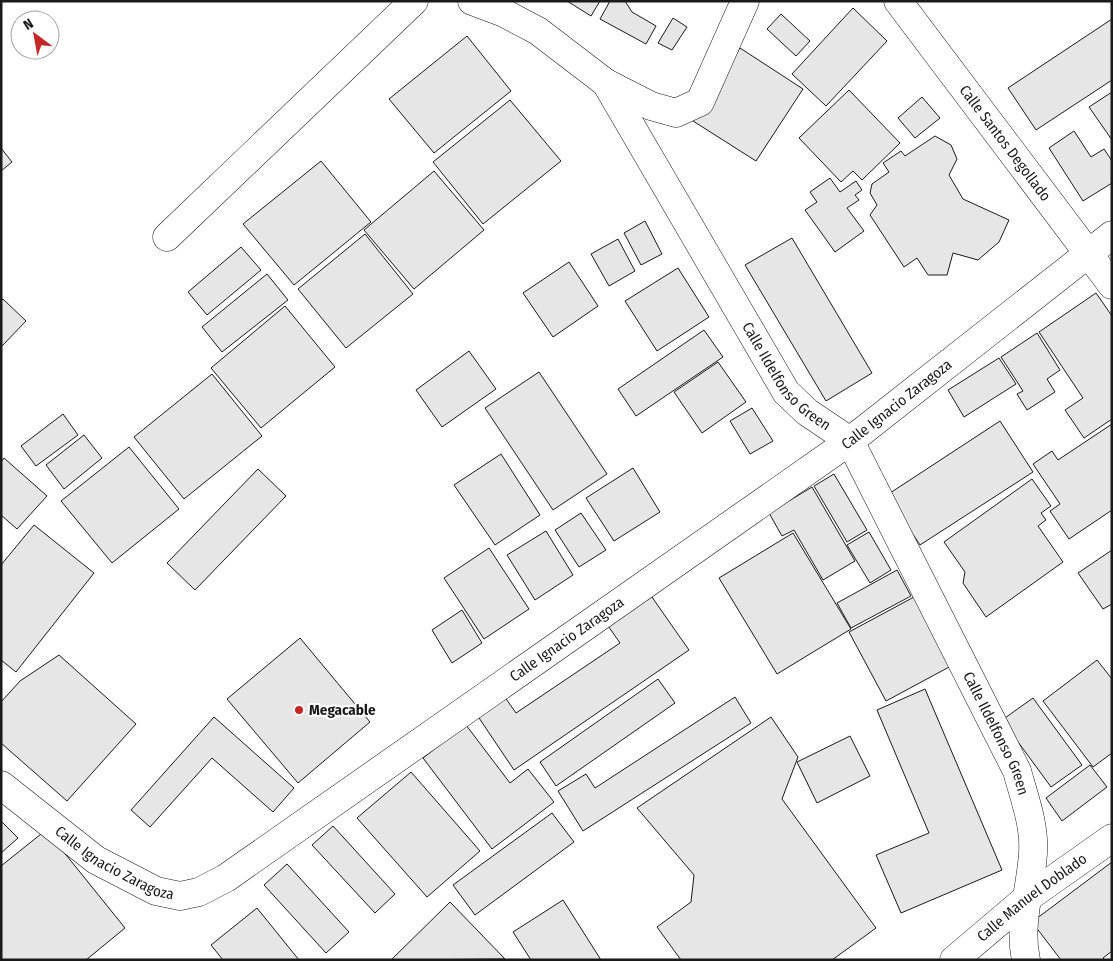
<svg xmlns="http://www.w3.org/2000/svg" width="1113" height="961" font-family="'Fira Sans Condensed',sans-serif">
	<rect width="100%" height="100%" fill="#fff"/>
	<g fill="#e6e6e6" stroke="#1a1a1a">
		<path d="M567 1H600L591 16Z"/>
		<path d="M610 1H625L632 12 656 26 646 44 600 19Z"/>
		<path d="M853 8 887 41 826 106 792 74Z"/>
		<path d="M781 14 810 41 796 56 767 29Z"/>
		<path d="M673 18 687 27 672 50 658 43Z"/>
		<path d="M1112 19V80L1036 130 1008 88Z"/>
		<path d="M467 36 511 91 434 153 389 99Z"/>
		<path d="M740 48 803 89 756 161 693 121Z"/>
		<path d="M849 90 900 143 862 180 853 171 841 182 799 138Z"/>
		<path d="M1112 92V140L1089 107Z"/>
		<path d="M922 97 940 118 915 138 898 118Z"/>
		<path d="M510 100 561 161 483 224 433 162Z"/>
		<path d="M1074 131 1091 157 1104 149 1112 161V183L1083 201 1049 148Z"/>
		<path d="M935 136 951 145 957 159 949 175 963 199 1009 220 999 242 978 260 953 253 947 275H928L917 258 904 267 870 215 877 205 870 193 872 184 889 172 883 163 901 151 905 156Z"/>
		<path d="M1 148 12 162 1 171Z"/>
		<path d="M321 161 371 222 294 285 243 224Z"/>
		<path d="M434 171 484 230 414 289 364 230Z"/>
		<path d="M830 178 840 192 856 181 862 190 855 195 859 200 847 208 864 231 835 252 805 210 817 202 810 192Z"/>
		<path d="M645 221 662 254 641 265 624 233Z"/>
		<path d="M365 234 413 294 346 348 298 289Z"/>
		<path d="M792 238 872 373 826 401 745 265Z"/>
		<path d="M618 239 635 271 609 286 591 254Z"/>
		<path d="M241 247 261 270 207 315 188 292Z"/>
		<path d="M569 262 598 306 553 337 523 293Z"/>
		<path d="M678 268 709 317 657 351 625 301Z"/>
		<path d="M267 274 288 300 222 352 202 327Z"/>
		<path d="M1096 293 1112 316V419L1084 438 1065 410 1083 398 1039 332Z"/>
		<path d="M3 299 26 321 1 347V301Z"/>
		<path d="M285 306 335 367 261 428 211 368Z"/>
		<path d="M704 330 723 357 636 416 618 389Z"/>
		<path d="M1037 333 1060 370 1047 379 1055 392 1027 410 1017 394 1023 391 1001 357Z"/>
		<path d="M469 351 496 389 442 427 416 390Z"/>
		<path d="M999 358 1016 384 964 417 948 390Z"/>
		<path d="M718 362 746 402 702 433 674 392Z"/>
		<path d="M539 372 607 474 553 510 485 408Z"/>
		<path d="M212 374 262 436 184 499 134 437Z"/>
		<path d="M752 408 773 441 750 454 730 421Z"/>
		<path d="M63 414 78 435 36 466 21 446Z"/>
		<path d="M1000 421 1033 472 920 545 887 495Z"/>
		<path d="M1112 424V510L1069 539 1050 511 1060 504 1033 464 1052 451 1058 460Z"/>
		<path d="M84 435 102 458 64 489 46 465Z"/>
		<path d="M129 447 179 509 112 563 61 501Z"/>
		<path d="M501 454 540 515 495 545 454 485Z"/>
		<path d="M4 458 47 496 17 529 1 515V462Z"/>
		<path d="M633 468 660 512 614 541 586 498Z"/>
		<path d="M258 469 286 496 195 590 167 563Z"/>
		<path d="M834 474 867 530 847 542 814 486Z"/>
		<path d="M1032 479 1051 506 1041 513 1046 520 1038 526 1063 562 986 617 963 583 965 572 944 542Z"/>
		<path d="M812 487 855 561 823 580 794 530 782 536 769 513Z"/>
		<path d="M581 513 606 550 579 567 555 530Z"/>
		<path d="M34 525 94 573 16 672 1 660V565Z"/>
		<path d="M546 531 573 575 535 600 507 555Z"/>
		<path d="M869 532 891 570 870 583 847 545Z"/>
		<path d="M793 533 851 629 777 674 719 578Z"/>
		<path d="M489 548 529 609 484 639 444 578Z"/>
		<path d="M1112 550V604L1103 609 1078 573Z"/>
		<path d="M897 570 911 596 851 628 837 603Z"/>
		<path d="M647 590 689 650 514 770 475 712 502 693 516 713 620 643 604 620Z"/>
		<path d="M914 597 951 666 886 701 849 632Z"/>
		<path d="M462 610 482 643 452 663 432 630Z"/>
		<path d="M300 638 370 722 298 783 227 699Z"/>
		<path d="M59 655 136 724 67 801 1 743V702L20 681Z"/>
		<path d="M1097 660 1112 679V753L1093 767 1043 701Z"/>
		<path d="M658 679 675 703 556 786 540 762Z"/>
		<path d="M925 689 1002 870 901 913 876 855 929 833 877 710Z"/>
		<path d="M735 697 751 723 583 831 558 791 586 774 595 788Z"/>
		<path d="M1033 698 1082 765 1051 787 1002 720Z"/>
		<path d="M214 717 294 788 273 812 212 758 150 827 131 810Z"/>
		<path d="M771 717 798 757 782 799 876 928 832 960H681L657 927 691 902 694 875 637 808Z"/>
		<path d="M466 725 510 783 528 769 554 802 492 849 423 758Z"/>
		<path d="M850 736 870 776 817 803 797 762Z"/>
		<path d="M1090 765 1107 787 1062 821 1046 798Z"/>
		<path d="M411 772 480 851 427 897 357 818Z"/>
		<path d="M552 813 574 842 475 915 453 885Z"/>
		<path d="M1 821 18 838 1 853Z"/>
		<path d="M333 826 395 894 375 913 312 845Z"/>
		<path d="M46 830 125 928 86 960H1V866Z"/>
		<path d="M1112 862V951L1103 958 1105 960H1061L1032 922Z"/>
		<path d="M287 864 349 932 326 953 264 885Z"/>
		<path d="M563 900 601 960H531L513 932Z"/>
		<path d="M450 902 505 959 391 960Z"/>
		<path d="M257 908 299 960H223L211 945Z"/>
	</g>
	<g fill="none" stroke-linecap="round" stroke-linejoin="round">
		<g stroke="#1a1a1a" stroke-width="29">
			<g id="street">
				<path id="s1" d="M472 1 504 13 538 31 606 83 786 392 807 412 850 441 1017 771C1024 797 1035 825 1033 853 1031 888 1018 924 1026 960"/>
				<path id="s2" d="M898 1 1112 285"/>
				<path d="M606 83 651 106 676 113 700 102 745 1"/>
				<path d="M167 237 414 1"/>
				<path id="s3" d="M1 785 96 860 156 891 180 896 199 892 226 878 850 441 1112 235"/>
				<path id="s4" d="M954 960 1027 898 1112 838"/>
			</g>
		</g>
		<use href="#street" stroke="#fff" stroke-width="28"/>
	</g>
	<circle fill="#c62828" stroke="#fff" stroke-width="2" cx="299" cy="710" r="5"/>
	<g text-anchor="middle" stroke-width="4" stroke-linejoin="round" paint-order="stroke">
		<g font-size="15" fill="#1a1a1a" stroke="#fff">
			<text dy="5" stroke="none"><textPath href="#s2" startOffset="178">Calle Santos Degollado</textPath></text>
			<text dy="5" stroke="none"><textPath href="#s1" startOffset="504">Calle Ildelfonso Green</textPath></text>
			<text dy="5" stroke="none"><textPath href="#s3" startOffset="1084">Calle Ignacio Zaragoza</textPath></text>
			<text dy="5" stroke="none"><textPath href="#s3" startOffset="679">Calle Ignacio Zaragoza</textPath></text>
			<text dy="5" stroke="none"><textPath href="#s1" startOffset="924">Calle Ildelfonso Green</textPath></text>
			<text dy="5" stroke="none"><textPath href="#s3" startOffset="139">Calle Ignacio Zaragoza</textPath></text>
			<text dy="5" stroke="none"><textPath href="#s4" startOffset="100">Calle Manuel Doblado</textPath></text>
		</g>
		<g font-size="15" font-weight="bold" fill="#1a1a1a" stroke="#fff" text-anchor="start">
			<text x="309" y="715">Megacable</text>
		</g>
	</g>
	<rect width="1113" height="961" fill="none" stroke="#1a1a1a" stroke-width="5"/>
	<g transform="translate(35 35) rotate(328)"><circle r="24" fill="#ffffff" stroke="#a3a3a3"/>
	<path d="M0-4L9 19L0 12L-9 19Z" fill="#c62828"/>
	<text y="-8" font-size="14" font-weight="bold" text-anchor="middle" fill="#1a1a1a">N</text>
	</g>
</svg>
